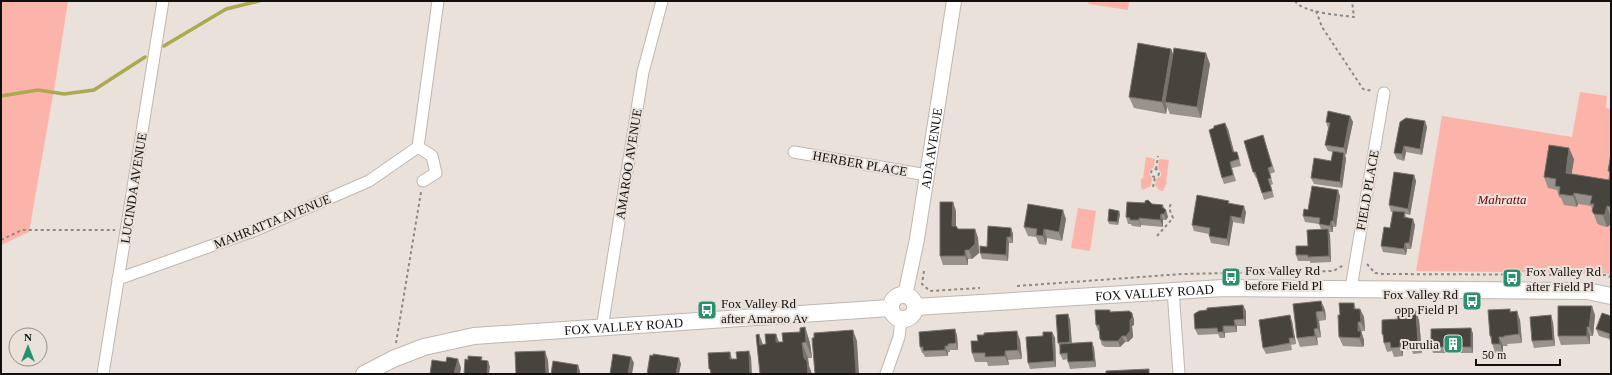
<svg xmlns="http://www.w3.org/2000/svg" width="1612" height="375" font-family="'Times New Roman',serif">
	<rect width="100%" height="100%" fill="#e9e1da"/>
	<g fill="#fcb4aa">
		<path d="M1 1H68L57 72 29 232 1 245Z"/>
		<path d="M1089 1H1129L1128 10 1088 4Z"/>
		<path d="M1580 92 1607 96 1606 108 1611 109V275L1605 273 1416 271 1442 116 1572 137Z"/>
		<path d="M1146 157 1155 159 1154 167 1150 170 1149 173 1152 178 1151 186 1143 190 1141 188V179L1143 178Z"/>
		<path d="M1159 159 1169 160 1166 181 1167 182 1163 191H1160L1155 185 1156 179 1161 176V173L1158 168Z"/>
		<path d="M1078 208 1096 211 1090 251 1071 248Z"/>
	</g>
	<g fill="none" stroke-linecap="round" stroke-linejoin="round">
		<g stroke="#aca951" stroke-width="3.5">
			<path d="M164 46 226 9 259 1"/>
			<path d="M1 96 38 90 64 94 94 90 145 57"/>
		</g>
		<g stroke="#beb7b1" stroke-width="13">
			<g id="minor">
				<path d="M418 147 432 156 436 173 423 181"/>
				<path d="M794 152 927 175"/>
				<path d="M118 279 256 230 369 181 418 147 438 1"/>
				<path d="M1351 288 1384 93"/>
				<path d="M1173 290 1179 374"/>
				<path d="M602 328 643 72 662 1"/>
				<path d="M103 374 163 1"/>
				<path d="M886 374 899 337 901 320"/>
			</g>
		</g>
		<g stroke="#beb7b1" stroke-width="16">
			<g id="tertiary">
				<path id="s1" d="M905 296 917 239 954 1"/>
			</g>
		</g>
		<g stroke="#beb7b1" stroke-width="18">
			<g id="secondary">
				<circle cx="903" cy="307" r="12"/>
				<path id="s2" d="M915 307 1223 288 1587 291 1611 296"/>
				<path id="s3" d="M364 374 393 359 424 347 474 336 890 308"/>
			</g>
		</g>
		<g stroke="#8e8984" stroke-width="2" stroke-dasharray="3 3" stroke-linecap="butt">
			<path d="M1295 1C1303 13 1340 15 1354 17L1352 1"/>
			<path d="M1316 11 1322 27 1363 89 1373 91"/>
			<circle cx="1155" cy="173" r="4"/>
			<path d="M1156 169 1158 156"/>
			<path d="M1153 187 1155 177"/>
			<path d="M1157 236 1173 218 1169 208 1171 204"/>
			<path d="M1 240 22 230H115"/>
			<path d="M1367 264 1375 273 1383 274 1605 275 1611 277"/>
			<path d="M924 271 922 284 930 291 980 288"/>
			<path d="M1017 286 1182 274 1333 271 1344 265"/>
			<path d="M396 343 421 192"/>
		</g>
		<use href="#minor" stroke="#fff" stroke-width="11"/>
		<use href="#tertiary" stroke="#fff" stroke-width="14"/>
		<use href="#secondary" stroke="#fff" stroke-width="16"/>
	</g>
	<g fill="#98928c">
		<path d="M1171 49 1173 54 1210 64 1201 118 1170 114 1167 107 1166 114 1134 108 1129 97Z"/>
		<path d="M1350 116 1353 122 1346 155 1345 154 1346 159 1342 188 1314 184 1311 178 1331 161 1333 152 1328 151 1325 145 1328 128 1326 122Z"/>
		<path d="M1427 127 1422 155 1406 152 1404 161 1397 159 1394 153Z"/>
		<path d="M1228 129 1234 152 1239 158 1241 166 1232 168 1236 181 1224 184 1222 178Z"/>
		<path d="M1265 142 1275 172 1270 174 1273 184 1271 185 1274 197 1264 200 1257 178H1256L1253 172Z"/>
		<path d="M1611 154V218L1610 225 1607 227 1599 225 1597 223 1591 206 1578 204 1577 207 1564 205 1561 198 1559 197 1557 190 1548 188 1544 177 1574 159 1571 174 1609 180 1610 175 1608 171Z"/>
		<path d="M1414 175 1416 181 1410 215 1405 214 1407 218 1415 225 1411 249H1407L1406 255 1383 252 1381 246 1390 228 1393 212H1391L1389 205Z"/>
		<path d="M1340 196 1336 227H1333V232H1329L1330 235 1331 262 1310 263V261H1298L1296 255 1308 246 1321 229 1319 224 1305 222 1303 216 1308 210Z"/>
		<path d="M1145 203 1163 205 1168 217 1166 220H1163V227L1141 225V227L1132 226 1131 224H1128L1126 217Z"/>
		<path d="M1230 204 1246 212 1244 224 1233 222 1229 246 1211 243 1209 236V234L1194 231 1192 225Z"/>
		<path d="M956 211V226L958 229H975L978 238 979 253 972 259H968V265H943L940 256Z"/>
		<path d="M1120 214 1118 225 1109 224 1108 221Z"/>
		<path d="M1066 219 1062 241 1047 238 1046 245 1039 244 1036 237 1028 236 1024 227Z"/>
		<path d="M1011 228 1013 234V243H1009L1008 261 982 259 980 253Z"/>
		<path d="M1321 301 1325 310 1326 320 1319 321 1321 337 1317 338 1318 345 1300 347 1297 338Z"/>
		<path d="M1354 303 1356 309H1360L1364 317 1365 331H1361L1364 340V345L1363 347 1343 346 1339 337 1340 315Z"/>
		<path d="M1246 311V326H1237V332L1225 333V338H1220L1218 334 1198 335 1195 329Z"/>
		<path d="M1511 311 1520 320 1522 343 1507 344 1508 346H1503V353H1495L1490 336Z"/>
		<path d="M1111 312 1134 319V325L1132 326 1133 337 1128 342H1125L1120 347H1105L1102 345 1100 339V331H1098L1096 325Z"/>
		<path d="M1068 314 1070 320 1072 343 1092 342 1094 348 1096 367 1070 369 1068 362V359L1063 360 1060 354V348L1058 343Z"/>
		<path d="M1595 315 1593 336H1590V344L1561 345 1558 336Z"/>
		<path d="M1611 316V344L1609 339 1599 336 1596 329Z"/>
		<path d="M1419 320 1422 353 1413 354 1412 350H1403V356L1394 357 1392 351 1387 352 1384 343V338L1382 334Z"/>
		<path d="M1292 321 1296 344 1291 345 1292 350 1266 354 1263 348Z"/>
		<path d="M1553 322 1555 346 1534 348 1532 341Z"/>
		<path d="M805 327 810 343 812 358H808L809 366 812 374H760L763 344H766L776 334 779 342H783L800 332Z"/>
		<path d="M1471 328 1473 334V353H1433L1431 347Z"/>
		<path d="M1052 332 1055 338 1056 367 1030 369 1028 363 1043 336Z"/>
		<path d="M957 335 958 350H950V352H948V356L925 357 923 353H922L920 347Z"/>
		<path d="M984 335 1020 340 1022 359 1008 360 1009 365 988 366 987 362H975L972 353 978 341Z"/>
	</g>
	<g fill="#78736c">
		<path d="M1171 49 1175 60 1165 102 1167 107 1166 114 1162 102Z"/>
		<path d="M1206 53 1210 64 1201 118 1197 107Z"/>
		<path d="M1350 116 1353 122 1346 155 1344 148Z"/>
		<path d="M1425 121 1427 127 1422 155 1420 149Z"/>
		<path d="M1225 123 1228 129 1236 159 1233 152Z"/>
		<path d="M1404 146 1406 152 1404 161 1402 154Z"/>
		<path d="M1569 148 1574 159 1570 185 1566 173Z"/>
		<path d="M1344 153 1346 159 1342 188 1340 182Z"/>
		<path d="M1414 175 1416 181 1410 215 1408 209Z"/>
		<path d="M1338 190 1340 196 1336 227 1333 221Z"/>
		<path d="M1574 193 1578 204 1577 207 1573 196Z"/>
		<path d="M953 202 956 211V235L952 226Z"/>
		<path d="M1244 206 1246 212 1244 224 1241 218Z"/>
		<path d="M1607 206 1611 218 1610 225 1607 227 1603 215Z"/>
		<path d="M1063 210 1066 219 1062 241 1059 232Z"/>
		<path d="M1166 210 1168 217 1166 220 1164 214Z"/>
		<path d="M1119 211 1120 214 1118 225 1117 222Z"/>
		<path d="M1161 214 1163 220V227L1160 220Z"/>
		<path d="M1231 216 1233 222 1229 246 1227 239Z"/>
		<path d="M1139 218 1141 225V227L1139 220Z"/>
		<path d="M1413 219 1415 225 1411 249 1409 243Z"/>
		<path d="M1331 221 1333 227V232L1330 226Z"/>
		<path d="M1011 228 1013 234V243L1011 237Z"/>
		<path d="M975 229 978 238 979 253 972 259 969 250Z"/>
		<path d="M1044 229 1047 238 1046 245 1043 236Z"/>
		<path d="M1328 229 1330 235 1331 262 1329 256Z"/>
		<path d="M1007 237 1009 243 1008 261 1006 255Z"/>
		<path d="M1405 243 1407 249 1406 255 1404 249Z"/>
		<path d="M965 250 968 259V265L965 256Z"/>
		<path d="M1321 301 1325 310 1326 320 1323 311Z"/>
		<path d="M1243 305 1246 311V326L1244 319Z"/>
		<path d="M1592 306 1595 315 1593 336 1589 327Z"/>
		<path d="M1360 309 1364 317 1365 331 1361 322Z"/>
		<path d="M1416 311 1419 320 1422 353 1418 344Z"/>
		<path d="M1517 311 1520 320 1522 343 1519 334Z"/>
		<path d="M1316 312 1319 321 1321 337 1318 328Z"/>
		<path d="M1132 313 1134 319V325L1132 326 1133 337 1128 342 1126 336Z"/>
		<path d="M1068 314 1070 320 1072 348 1070 342Z"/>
		<path d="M1290 315 1292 321 1296 344 1294 338Z"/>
		<path d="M1551 315 1553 322 1555 346 1553 340Z"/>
		<path d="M1234 320 1237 326V332L1235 326Z"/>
		<path d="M1358 322 1364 340V345L1363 347 1359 338Z"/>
		<path d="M1223 326 1225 333V338L1223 332Z"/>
		<path d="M805 327 810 343 812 358 806 342Z"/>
		<path d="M1587 327 1590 336V344L1587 336Z"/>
		<path d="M1471 328 1473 334V353L1471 347Z"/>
		<path d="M955 329 957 335 958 350 956 343Z"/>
		<path d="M1314 329 1317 338 1318 345 1315 336Z"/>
		<path d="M853 330 857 341 859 374H855Z"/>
		<path d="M1017 331 1020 340 1022 359 1018 350Z"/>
		<path d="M1052 332 1055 338 1056 367 1054 361Z"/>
		<path d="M759 334 765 350 760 345Z"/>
		<path d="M776 334 781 349 776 342Z"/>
		<path d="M1122 336 1125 342 1120 347 1118 341Z"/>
		<path d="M1499 337 1503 346V353L1500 344Z"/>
		<path d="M1400 341 1403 350V356L1400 347Z"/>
		<path d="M1092 342 1094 348 1096 367 1094 361Z"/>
		<path d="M802 343 808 358 809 366 812 374H808L804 358Z"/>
		<path d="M945 346 948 352V356L945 350Z"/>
		<path d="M545 351 548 360 549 374H546Z"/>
		<path d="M749 351 751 357 752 374H750Z"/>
		<path d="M1005 351 1008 360 1009 365 1005 356Z"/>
		<path d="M730 352 732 359V365L730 359Z"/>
		<path d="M631 357 634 363 632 374H628Z"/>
		<path d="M679 358 681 364 679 374H676Z"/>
		<path d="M458 359 461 368 460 374H454Z"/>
		<path d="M488 361 490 367 489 374H487Z"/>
		<path d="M578 365 580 371V374H577Z"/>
	</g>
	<g fill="#47443d" stroke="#78736c">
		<path d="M1138 43 1171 49 1162 102 1129 97Z"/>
		<path d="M1174 48 1206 53 1197 107 1165 102Z"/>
		<path d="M1328 111 1350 116 1344 148 1325 145 1330 123 1326 122Z"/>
		<path d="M1406 118 1425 121 1420 149 1404 146 1402 154 1394 153 1400 122Z"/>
		<path d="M1225 123 1233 152H1237L1239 159 1230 162 1233 175 1222 178 1209 130 1214 128V126Z"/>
		<path d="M1263 135 1272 166 1268 168 1271 178 1268 179 1272 191 1262 193 1255 172H1253L1244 141Z"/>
		<path d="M1549 145 1569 148 1566 173 1609 180 1610 171H1608L1611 154V207L1607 206 1605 214 1603 215 1594 214 1592 211 1594 204H1590L1592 196 1574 193 1573 196 1559 194 1560 187 1555 186 1556 179 1544 177Z"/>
		<path d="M1333 151 1344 153 1340 182 1311 178 1314 158 1331 161Z"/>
		<path d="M1394 172 1414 175 1408 209 1389 205Z"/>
		<path d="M1312 186 1338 190 1333 221H1331L1330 226 1319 224 1320 218 1303 216 1304 209 1308 210Z"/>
		<path d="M1197 195 1229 201 1228 203 1244 206 1241 218 1231 216 1227 239 1209 236 1210 228 1192 225Z"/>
		<path d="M1148 200 1152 204 1163 205 1162 207 1166 210 1164 214H1161L1160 220 1139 218V220H1130V218L1126 217 1127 202 1145 203V201Z"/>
		<path d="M940 202H953L952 226H956L958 229H975V244L969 250H965V256H940Z"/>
		<path d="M1028 204 1063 210 1059 232 1044 229 1043 236 1036 235 1037 229 1024 227Z"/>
		<path d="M1109 209 1119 211 1117 222 1108 221Z"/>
		<path d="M1393 211 1405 212 1404 217 1413 219 1409 243H1405L1404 249 1381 246 1384 227 1390 228Z"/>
		<path d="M988 226 1011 228V237H1007L1006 255 980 253V246L987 247Z"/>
		<path d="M1328 229 1329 256 1308 257V255H1296V246H1308L1307 230Z"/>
		<path d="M1321 301 1323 311 1316 312 1318 328 1314 329 1315 336 1297 338 1293 304Z"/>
		<path d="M1339 303H1354V309H1360L1361 322H1358V331H1361V336L1359 338 1339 337 1338 315H1340Z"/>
		<path d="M1243 305 1244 319 1234 320 1235 326H1223V332H1218L1217 328 1195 329 1194 314 1199 311 1207 310V308Z"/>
		<path d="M1558 306H1592L1589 327H1587V336H1558Z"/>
		<path d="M1510 309V312L1517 311 1519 334 1504 336V337H1499L1500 344H1492L1491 336H1490L1488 310Z"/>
		<path d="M1095 310H1110V312L1129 311 1132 313V318L1130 320V331L1126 336H1122L1118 341H1103L1100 339 1099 325H1096Z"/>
		<path d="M1416 311 1418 344 1410 345V341H1400V347L1391 348 1390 342 1384 343 1383 334H1382V320L1398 319 1397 312Z"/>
		<path d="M1602 313 1611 316V338L1609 337 1610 334 1596 329Z"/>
		<path d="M1068 314 1070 342 1058 343 1056 315Z"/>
		<path d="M1290 315 1294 338H1289L1290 343 1263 348 1259 320Z"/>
		<path d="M1551 315 1553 340 1532 341 1530 317Z"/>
		<path d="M805 327 806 342 802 343 804 358 807 361 808 374H760L756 335 759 334 760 345 766 344 765 334H776V342H783L782 333 800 332V328Z"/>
		<path d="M1471 328V347H1431V329Z"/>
		<path d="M955 329 956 343 948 344V346H945V350L923 351V347H920L919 332Z"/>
		<path d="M853 330 856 372 855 374H815L812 338H814V333Z"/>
		<path d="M1017 331 1018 350 1005 351V356L985 357V353H972L971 341H978L977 335H984V333Z"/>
		<path d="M1043 332H1052L1054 361 1028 363 1026 337 1043 336Z"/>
		<path d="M1092 342 1094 361 1068 362 1067 353 1060 354V344Z"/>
		<path d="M545 351 546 374H516L515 352Z"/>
		<path d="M749 351 750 374H711L710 369H709L708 353 730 352V359H737L736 352Z"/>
		<path d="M613 354 631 357 628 374H610Z"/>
		<path d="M653 354 679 358 676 374H647L650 355 653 356Z"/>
		<path d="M468 356 482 357 481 360 488 361 487 374H464L465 359 468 360Z"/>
		<path d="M447 357 458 359 454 374H430L432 360 446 362Z"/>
		<path d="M553 361 578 365 577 374H551Z"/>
		<path d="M1149 369V374H1106V371Z"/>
	</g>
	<defs>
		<g id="bus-square" transform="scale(1)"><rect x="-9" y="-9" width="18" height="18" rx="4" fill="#29916e" stroke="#e9e1da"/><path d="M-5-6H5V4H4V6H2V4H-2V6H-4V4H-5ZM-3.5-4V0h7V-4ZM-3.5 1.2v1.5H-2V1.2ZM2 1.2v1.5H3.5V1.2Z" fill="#fff"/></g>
		<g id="building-square" transform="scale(1)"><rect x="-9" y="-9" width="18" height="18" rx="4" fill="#29916e" stroke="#e9e1da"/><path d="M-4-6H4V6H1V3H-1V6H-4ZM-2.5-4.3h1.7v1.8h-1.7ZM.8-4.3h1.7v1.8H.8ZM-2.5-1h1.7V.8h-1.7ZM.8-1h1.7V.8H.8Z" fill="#fff"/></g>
	</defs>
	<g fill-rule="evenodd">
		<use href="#bus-square" x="1231" y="277"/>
		<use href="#bus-square" x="1512" y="278"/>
		<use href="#bus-square" x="1472" y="301"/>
		<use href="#bus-square" x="707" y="310"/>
		<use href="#building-square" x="1453" y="344"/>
	</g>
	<g text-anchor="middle" stroke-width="4" stroke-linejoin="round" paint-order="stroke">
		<g font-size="13" fill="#12100e" stroke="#e9e1da">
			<text dy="5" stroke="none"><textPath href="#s1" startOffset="150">ADA AVENUE</textPath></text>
			<text transform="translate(860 163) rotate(10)" y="5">HERBER PLACE</text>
			<text transform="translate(628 164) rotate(-81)" y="5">AMAROO AVENUE</text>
			<text transform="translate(133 188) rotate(-81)" y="5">LUCINDA AVENUE</text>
			<text transform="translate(1367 190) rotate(-80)" y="5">FIELD PLACE</text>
			<text transform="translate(272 221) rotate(-22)" y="5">MAHRATTA AVENUE</text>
			<text dy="5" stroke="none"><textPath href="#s2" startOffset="240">FOX VALLEY ROAD</textPath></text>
			<text dy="5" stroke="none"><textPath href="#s3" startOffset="267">FOX VALLEY ROAD</textPath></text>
		</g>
		<g font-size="13" font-style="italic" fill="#710005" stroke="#e9e1da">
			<text x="1502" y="204">Mahratta</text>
		</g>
		<g font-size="13" fill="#12100e" stroke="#e9e1da" text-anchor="start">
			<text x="1245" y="275">Fox Valley Rd<tspan x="1245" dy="15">before Field Pl</tspan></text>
			<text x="1526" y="276">Fox Valley Rd<tspan x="1526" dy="15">after Field Pl</tspan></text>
			<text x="1458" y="299" text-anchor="end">Fox Valley Rd<tspan x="1458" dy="15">opp Field Pl</tspan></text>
			<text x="721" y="308">Fox Valley Rd<tspan x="721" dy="15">after Amaroo Av</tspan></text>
			<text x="1439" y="349" text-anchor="end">Purulia</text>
		</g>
	</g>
	<rect width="1612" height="375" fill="none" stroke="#12100e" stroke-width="4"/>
	<g transform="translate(28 347)"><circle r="19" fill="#e9e1da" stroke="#938d88"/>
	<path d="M0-3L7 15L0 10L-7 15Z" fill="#29916e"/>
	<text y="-6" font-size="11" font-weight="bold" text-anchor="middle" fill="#12100e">N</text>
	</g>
	<path d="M1476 359v6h84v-6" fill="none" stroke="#12100e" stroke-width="2"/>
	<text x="1482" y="359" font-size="12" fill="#12100e" stroke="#e9e1da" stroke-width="3" paint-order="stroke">50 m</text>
</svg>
